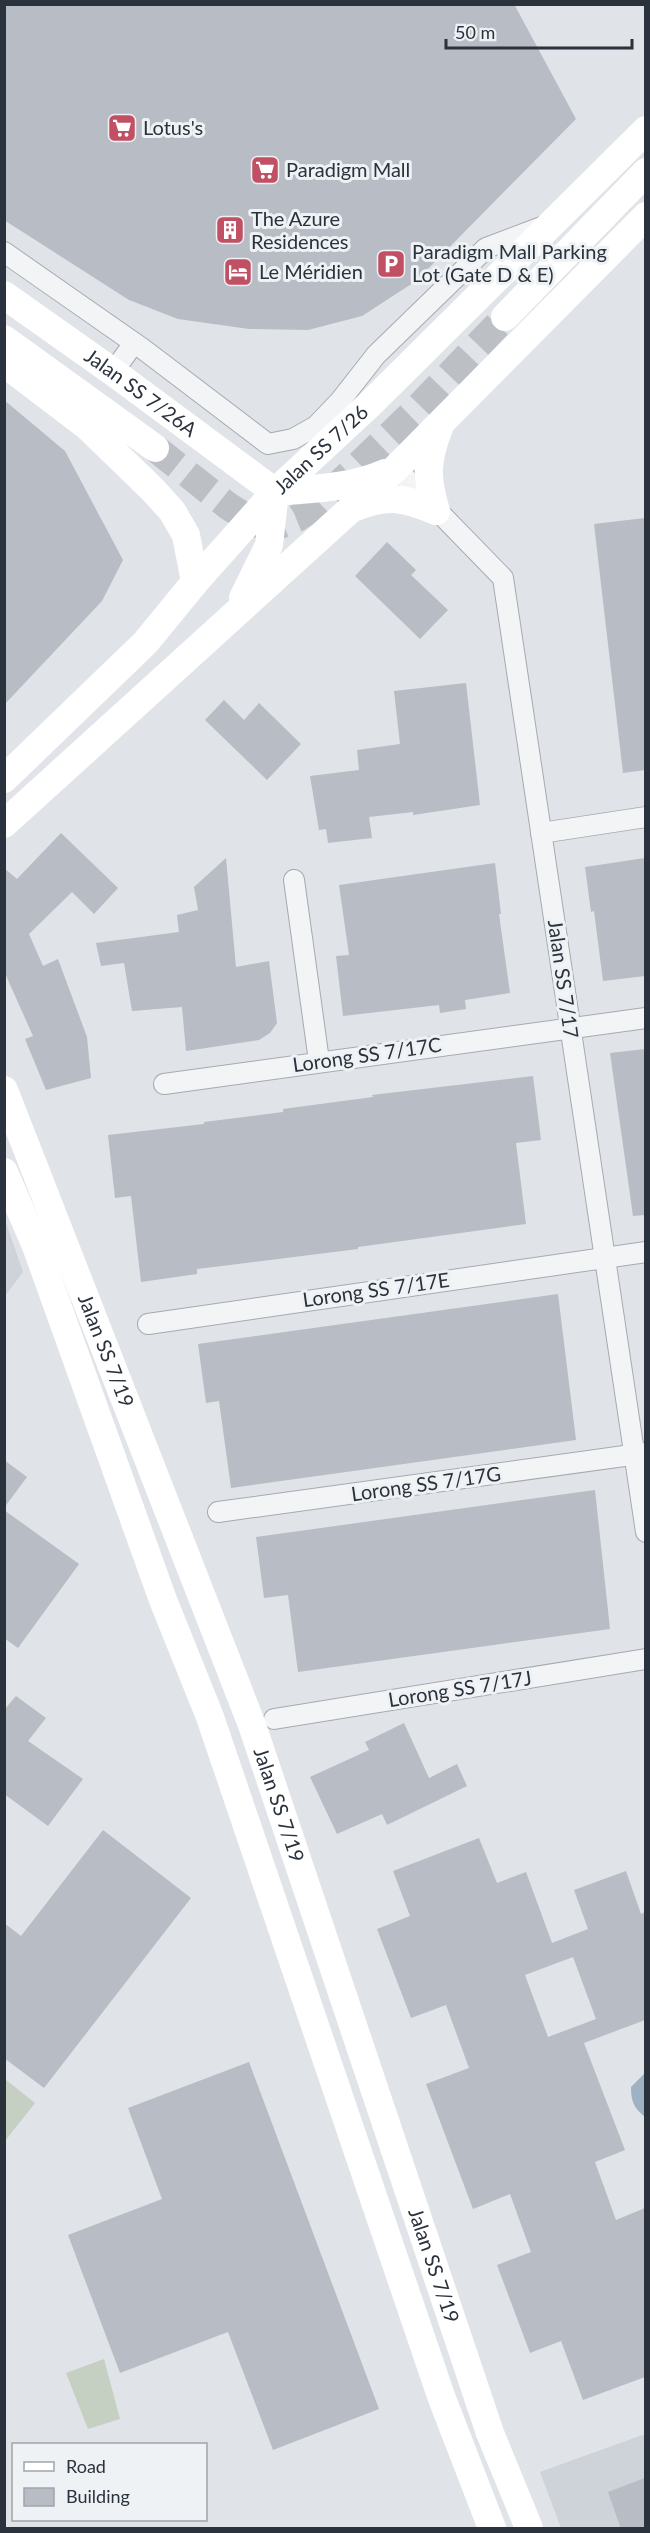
<svg xmlns="http://www.w3.org/2000/svg" width="650" height="2533" font-family="Lato,sans-serif">
	<rect width="100%" height="100%" fill="#e0e3e7"/>
	<g fill="#ced2d9">
		<path d="M5 1220 23 1272 5 1296H4Z"/>
		<path d="M645 2434V2528H561L540 2472Z"/>
	</g>
	<g fill="#c6d0c2">
		<path d="M5 2079 35 2103 5 2141Z"/>
		<path d="M104 2359 120 2419 88 2429 66 2373Z"/>
	</g>
	<path fill="#9eb2c4" d="M645 2073V2117C634 2108 631 2102 631 2087Z"/>
	<g fill="#b8bcc4" fill-rule="evenodd">
		<path d="M4 4H514L576 119 416 281 362 316 308 330 249 329 178 319 129 300 4 220Z"/>
		<path d="M4 400 65 451 123 560 102 601 4 705Z"/>
		<path d="M645 518V770L623 773 594 524Z"/>
		<path d="M387 542 416 570 411 575 448 610 420 639 355 576Z"/>
		<path d="M466 683 480 805 413 815V812L369 817 372 838 328 843 326 829 319 830 310 776 359 770 357 750 400 744 394 691Z"/>
		<path d="M224 700 244 720 259 703 301 744 267 780 205 720Z"/>
		<path d="M61 833 118 888 94 914 72 892 29 934 43 966 58 959 87 1037 91 1078 46 1090 25 1039 33 1036 4 971V868L17 879Z"/>
		<path d="M226 858 236 967 269 961 277 1023 270 1033 259 1040 186 1051 182 1007 132 1011 124 963 101 966 96 943 179 932 177 915 198 910 194 887Z"/>
		<path d="M645 858V976L603 981 594 911 591 912 585 867Z"/>
		<path d="M495 863 501 914H499L510 993 465 1000 466 1009 440 1013 439 1005 343 1016 336 956 349 955 339 885Z"/>
		<path d="M645 1049V1215L633 1216 610 1053Z"/>
		<path d="M533 1076 541 1140 516 1143 526 1224 358 1247V1249L197 1269V1274L141 1282 131 1196 115 1198 108 1135 204 1124V1122L283 1112V1109L373 1097 372 1095Z"/>
		<path d="M558 1294 576 1440 231 1488 219 1401 206 1403 198 1344Z"/>
		<path d="M4 1460 27 1477 4 1508Z"/>
		<path d="M595 1490 610 1629 298 1672 288 1595 264 1598 256 1537Z"/>
		<path d="M4 1510 79 1564 18 1648 4 1638Z"/>
		<path d="M16 1696 46 1718 28 1741 83 1779 48 1826 4 1794V1710Z"/>
		<path d="M404 1723 429 1778 457 1764 467 1786 387 1825 382 1814 337 1834 310 1777 369 1750 365 1742Z"/>
		<path d="M103 1830 191 1898 44 2088 4 2058V1923L21 1936Z"/>
		<path d="M479 1838 497 1883 526 1872 552 1943 588 1929 574 1890 626 1871 641 1914 645 1912V2020L584 2043 625 2150 595 2162 616 2220 645 2208V2377L583 2400 561 2341 530 2353 497 2265 531 2252 510 2194 473 2209 426 2084 469 2068 446 2005 411 2018 377 1929 410 1916 393 1871ZM573 1957 596 2019 548 2037 525 1975Z"/>
		<path d="M249 2062 379 2409 273 2450 228 2332 120 2373 68 2235 162 2199 128 2108Z"/>
		<path d="M645 2478V2529H621L608 2492Z"/>
	</g>
	<g fill="none" stroke-linecap="round" stroke-linejoin="round">
		<path stroke="#bcc0c5" stroke-width="28" stroke-dasharray="28 14" stroke-linecap="butt" d="M155 448 228 506 257 524 277 526 297 518 316 506 414 412 505 317"/>
		<g stroke="#a6aab1" stroke-width="22">
			<g id="street">
				<path d="M4 252 143 349 268 444 293 439 316 426 340 401 376 355 486 248 544 226"/>
				<path d="M113 372 134 343"/>
				<path d="M396 468 503 578 646 1532"/>
				<path d="M541 833 646 817"/>
				<path d="M294 880 319 1061"/>
				<path d="M164 1084 646 1018"/>
				<path d="M148 1324 646 1252"/>
				<path d="M218 1512 646 1453"/>
				<path d="M274 1719 646 1659"/>
			</g>
		</g>
		<use href="#street" stroke="#f2f4f6" stroke-width="20"/>
		<g stroke="#fff" stroke-width="28">
			<path id="s1" d="M4 295 113 372 275 492C312 489 351 488 385 473"/>
			<path d="M505 317 646 172"/>
			<path d="M4 339 155 448"/>
			<path d="M4 363 87 426 154 491 172 511 186 535 195 582"/>
			<path d="M356 507C388 494 405 498 436 511"/>
			<path d="M436 511C426 478 426 461 439 428"/>
			<path d="M243 598 269 545 275 492"/>
			<path id="s2" d="M4 779 145 643 195 582 275 492 369 405 646 130"/>
			<path d="M4 824 396 468 646 216"/>
			<path id="s3" d="M4 1090 252 1725 490 2433 529 2528"/>
			<path d="M4 1172 36 1246 163 1600 210 1717 441 2396 492 2528"/>
		</g>
	</g>
	<defs>
		<g id="supermarket-square" transform="scale(1.5)"><rect x="-9" y="-9" width="18" height="18" rx="4" fill="#c15065" stroke="#eff2f5"/><path d="M-6-5.5h2.5l.6 2H6L4.5 2H-2.5L-4.4-4H-6ZM-1.5 3.2a1.3 1.3 0 1 0 .1 0ZM3 3.2a1.3 1.3 0 1 0 .1 0Z" fill="#fff"/></g>
		<g id="building-square" transform="scale(1.5)"><rect x="-9" y="-9" width="18" height="18" rx="4" fill="#c15065" stroke="#eff2f5"/><path d="M-4-6H4V6H1V3H-1V6H-4ZM-2.5-4.3h1.7v1.8h-1.7ZM.8-4.3h1.7v1.8H.8ZM-2.5-1h1.7V.8h-1.7ZM.8-1h1.7V.8H.8Z" fill="#fff"/></g>
		<g id="parking-square" transform="scale(1.5)"><rect x="-9" y="-9" width="18" height="18" rx="4" fill="#c15065" stroke="#eff2f5"/><path d="M-3.5-5.5H1a3.5 3.5 0 0 1 0 7H-1V5.5H-3.5ZM-1-3.4V-.6H.8a1.4 1.4 0 0 0 0-2.8Z" fill="#fff"/></g>
		<g id="hotel-square" transform="scale(1.5)"><rect x="-9" y="-9" width="18" height="18" rx="4" fill="#c15065" stroke="#eff2f5"/><path d="M-6-4.5h1.5V1H6V5H4.5V3h-9V5H-6ZM-4 0a1.8 1.8 0 1 1 3.6 0ZM.5 0V-2.5h3Q6-2.5 6 0Z" fill="#fff"/></g>
	</defs>
	<g fill-rule="evenodd">
		<use href="#supermarket-square" x="122" y="128"/>
		<use href="#supermarket-square" x="265" y="170"/>
		<use href="#building-square" x="230" y="230"/>
		<use href="#parking-square" x="391" y="264"/>
		<use href="#hotel-square" x="238" y="272"/>
	</g>
	<g text-anchor="middle" stroke-width="6" stroke-linejoin="round" paint-order="stroke">
		<g font-size="20" fill="#2a323d" stroke="#eff2f5" text-anchor="start">
			<text x="143" y="135">Lotus's</text>
			<text x="286" y="177">Paradigm Mall</text>
			<text x="251" y="226">The Azure<tspan x="251" dy="23">Residences</tspan></text>
			<text x="412" y="259">Paradigm Mall Parking<tspan x="412" dy="23">Lot (Gate D &amp; E)</tspan></text>
			<text x="259" y="279">Le Méridien</text>
		</g>
		<g font-size="20" fill="#2a323d" stroke="#eff2f5">
			<text dy="7" stroke="none"><textPath href="#s1" startOffset="168">Jalan SS 7/26A</textPath></text>
			<text dy="7" stroke="none"><textPath href="#s2" startOffset="458">Jalan SS 7/26</textPath></text>
			<text transform="translate(563 979) rotate(82)" y="7">Jalan SS 7/17</text>
			<text transform="translate(367 1055) rotate(-8)" y="7">Lorong SS 7/17C</text>
			<text transform="translate(376 1290) rotate(-8)" y="7">Lorong SS 7/17E</text>
			<text dy="7" stroke="none"><textPath href="#s3" startOffset="280">Jalan SS 7/19</textPath></text>
			<text transform="translate(426 1484) rotate(-8)" y="7">Lorong SS 7/17G</text>
			<text transform="translate(460 1689) rotate(-9)" y="7">Lorong SS 7/17J</text>
			<text dy="7" stroke="none"><textPath href="#s3" startOffset="766">Jalan SS 7/19</textPath></text>
			<text dy="7" stroke="none"><textPath href="#s3" startOffset="1252">Jalan SS 7/19</textPath></text>
		</g>
	</g>
	<rect width="650" height="2533" fill="none" stroke="#2a323d" stroke-width="12"/>
	<rect x="12" y="2443" width="195" height="78" fill="#eff2f5" stroke="#a0a5ab" stroke-width="1.5"/>
	<rect x="24" y="2462" width="30" height="9" fill="#ffffff" stroke="#a0a5ab" stroke-width="1.5"/>
	<text x="66" y="2473" font-size="18" fill="#2a323d">Road</text>
	<rect x="24" y="2488" width="30" height="18" fill="#b8bcc4" stroke="#a0a5ab" stroke-width="1.5"/>
	<text x="66" y="2503" font-size="18" fill="#2a323d">Building</text>
	<path d="M446 39v9h186v-9" fill="none" stroke="#2a323d" stroke-width="3"/>
	<text x="455" y="39" font-size="18" fill="#2a323d" stroke="#eff2f5" stroke-width="4.5" paint-order="stroke">50 m</text>
</svg>
